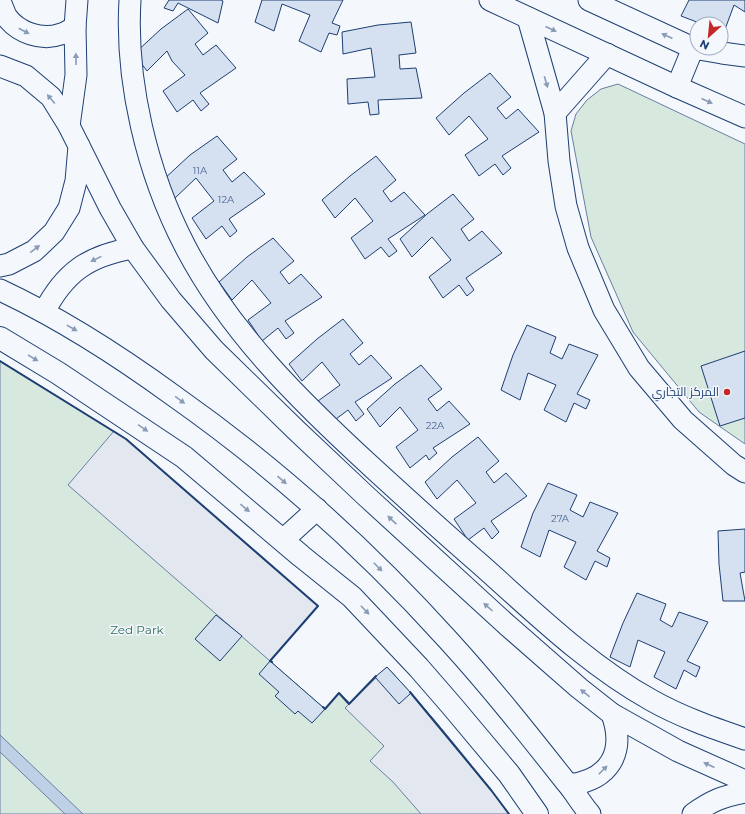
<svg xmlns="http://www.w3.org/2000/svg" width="745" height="814" font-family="Montserrat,Cairo,sans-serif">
	<rect width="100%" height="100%" fill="#f4f7fb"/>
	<g fill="#d7e8df" stroke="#687fa3">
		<path d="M618 84 745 144V444L699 412 633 332 591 237 571 131 576 114 587 100 601 89Z"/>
		<path d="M0 361 126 439 318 606 270 661 325 709 339 693 350 703 387 667C430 713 471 763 509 814H0Z"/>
	</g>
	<g fill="#e3e8f0" stroke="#687fa3">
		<path d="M114 431 126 439 318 606 270 661 68 485Z"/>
		<path d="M387 667 436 722 491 790 509 814H421L393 782 370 761 384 746 345 708Z"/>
	</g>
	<path fill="#bed0e5" stroke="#687fa3" d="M0 735 83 814H65L0 752Z"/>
	<g fill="#d5e0f0" stroke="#1d3f73">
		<path d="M169 0H221L223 1 218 23 178 3 173 11 164 8Z"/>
		<path d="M262 0H343L332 23 340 26 337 35 329 33 321 52 299 41 310 15 282 4 274 31 255 22Z"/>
		<path d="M689 0H745V12L734 5 724 32 721 31V24H702L681 16Z"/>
		<path d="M188 9 208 33 195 44 203 55 216 45 236 68 200 93 209 104 201 111 193 100 177 112 163 91 185 75 172 61 167 51 147 71 134 54 161 29Z"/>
		<path d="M411 22 416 53 399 55 400 69 416 68 422 98 378 100 379 114 370 115 368 102 348 104 347 79 375 77 371 48 343 54 342 32 378 25Z"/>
		<path d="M490 73 511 97 497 108 506 119 518 109 539 132 502 156 511 168 503 175 495 164 479 176 465 155 488 139 469 116 449 135 436 118 464 93Z"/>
		<path d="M217 136 237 159 223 170 232 182 244 172 265 194 229 219 237 231 230 237 222 226 206 239 192 218 214 201 196 178 175 198 163 180 190 155Z"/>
		<path d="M376 156 396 180 383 191 391 202 404 192 425 215 388 239 397 251 389 257 381 247 365 259 351 238 373 221 355 198 335 218 322 200 350 176Z"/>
		<path d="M453 194 474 219 461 229 469 241 482 231 502 253 466 278 474 290 467 296 459 285 443 298 429 277 451 260 432 237 412 257 400 239 427 214Z"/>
		<path d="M273 238 294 261 280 272 289 284 301 274 322 297 285 321 294 333 286 339 278 328 262 341 248 320 271 303 252 280 232 300 219 282 247 257Z"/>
		<path d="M343 319 363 343 350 354 359 365 371 355 392 378 355 402 364 414 356 421 348 410 332 422 318 401 340 385 322 362 302 381 289 364 317 339Z"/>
		<path d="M527 325 556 337 550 353 562 359 569 344 598 355 577 394 590 400 586 409 574 403 566 422 544 410 556 385 528 373 520 400 501 390 513 355Z"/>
		<path d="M745 351V418L720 426 701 366Z"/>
		<path d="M421 365 442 389 428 399 437 411 449 401 470 424 433 448 437 453 429 460 426 455 410 468 396 447 418 430 400 407 380 427 367 409 395 384Z"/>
		<path d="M478 437 499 461 486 472 494 483 506 473 527 496 491 521 499 532 492 539 484 528 468 540 454 519 476 503 457 480 437 499 425 482 452 457Z"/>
		<path d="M548 483 577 495 570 510 583 517 590 502 618 513 597 551 610 558 607 567 595 561 586 580 564 567 576 542 549 530 540 557 521 547 533 513Z"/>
		<path d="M745 529V572L740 573 745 601H723L719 564 718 531Z"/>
		<path d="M637 593 666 604 660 620 672 627 679 612 708 622 687 661 700 667 696 677 684 670 676 689 654 677 665 652 638 640 630 667 610 657 623 623Z"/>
		<path d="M216 615 242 636 220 661 195 639Z"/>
		<path d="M270 661 325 709 312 723 298 711 295 714 275 696 279 692 259 674Z"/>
		<path d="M387 667 411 693 399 704 375 677Z"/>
	</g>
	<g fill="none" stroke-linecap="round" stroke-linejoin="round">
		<g stroke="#1d3f73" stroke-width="23">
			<g id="street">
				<path d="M130 0C125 81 147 173 185 246 230 333 302 403 374 469 409 501 444 533 480 564 534 612 588 665 651 700 681 717 713 728 745 739"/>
				<path d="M490 0 677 87 745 117"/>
				<path d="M589 0 693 48 722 53 745 56"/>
				<path d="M0 1C2 6 4 11 6 16 18 33 42 41 61 34 66 33 71 29 75 27"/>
				<path d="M528 18 555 113 559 161 566 206 578 248 604 310 639 368 683 420 734 465 745 472"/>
				<path d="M0 66 26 76 51 97 69 126 79 146 76 181 69 208 54 232 34 251 9 264 0 266"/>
				<path d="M677 87 693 48"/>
				<path d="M555 113 607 54"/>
				<path d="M69 126 76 75 75 27 77 0"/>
				<path d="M79 146 110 208 133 248 171 300 214 350 296 430 366 496 507 625 579 688 612 714 678 751 745 781"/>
				<path d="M0 290C62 319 119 356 174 396 275 467 366 549 449 641 490 686 528 734 566 782 575 792 581 804 590 814"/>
				<path d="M44 312C65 272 88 256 133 248"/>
				<path d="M283 540 317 509"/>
				<path d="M569 785C609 780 626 753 612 714"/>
				<path d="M693 814C711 801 723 796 745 792"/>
			</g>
		</g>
		<g stroke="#1d3f73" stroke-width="24">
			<path id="secondary" d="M0 338 58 373 184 457 301 556 352 597 419 668 452 706 509 774 537 814"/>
		</g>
		<use href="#street" stroke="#f4f7fb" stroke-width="21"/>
		<use href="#secondary" stroke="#f4f7fb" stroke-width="22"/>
		<g stroke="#1d3f73" stroke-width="2">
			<path d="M0 361 126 439 318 606 270 661 272 662"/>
			<path d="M410 692 491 790 509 814"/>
			<path d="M323 707 325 709 339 693 349 704 376 676"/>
		</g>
	</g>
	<defs><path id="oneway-solid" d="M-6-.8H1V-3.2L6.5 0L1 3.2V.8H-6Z"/></defs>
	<g fill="#889bb7">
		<use href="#oneway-solid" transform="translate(551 29) rotate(25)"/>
		<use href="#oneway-solid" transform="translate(24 31) rotate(28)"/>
		<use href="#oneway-solid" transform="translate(667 36) rotate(-155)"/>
		<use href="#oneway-solid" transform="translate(76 59) rotate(-91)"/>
		<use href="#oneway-solid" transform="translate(546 82) rotate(74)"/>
		<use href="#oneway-solid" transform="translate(51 99) rotate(-130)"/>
		<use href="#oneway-solid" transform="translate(707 101) rotate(24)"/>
		<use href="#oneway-solid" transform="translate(35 249) rotate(-38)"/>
		<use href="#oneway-solid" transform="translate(96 259) rotate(154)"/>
		<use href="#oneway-solid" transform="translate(72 328) rotate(29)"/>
		<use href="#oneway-solid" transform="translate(33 358) rotate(31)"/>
		<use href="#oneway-solid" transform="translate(180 400) rotate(36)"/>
		<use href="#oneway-solid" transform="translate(143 428) rotate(34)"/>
		<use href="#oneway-solid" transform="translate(282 480) rotate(41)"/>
		<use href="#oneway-solid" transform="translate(245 508) rotate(40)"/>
		<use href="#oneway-solid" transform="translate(392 520) rotate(-137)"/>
		<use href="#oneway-solid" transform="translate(378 567) rotate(45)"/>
		<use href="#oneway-solid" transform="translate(488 607) rotate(-138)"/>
		<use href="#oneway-solid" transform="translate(365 610) rotate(46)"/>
		<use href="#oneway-solid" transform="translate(585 693) rotate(-141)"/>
		<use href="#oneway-solid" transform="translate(709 765) rotate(-156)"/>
		<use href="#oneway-solid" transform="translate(603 770) rotate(-45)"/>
	</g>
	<circle fill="#c62828" stroke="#f4f7fb" stroke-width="1.5" cx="727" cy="392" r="4"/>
	<g text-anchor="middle" stroke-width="3" stroke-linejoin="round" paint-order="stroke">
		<g font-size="10" fill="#4b6792">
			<text x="200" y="174">11A</text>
			<text x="226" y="203">12A</text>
			<text x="435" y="429">22A</text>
			<text x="560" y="522">27A</text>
		</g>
		<g font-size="12" fill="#1d3f73" stroke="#f4f7fb" text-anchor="end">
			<text x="719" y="396">المركز التجاري</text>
		</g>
		<g font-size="12" fill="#2c6c60" stroke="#f4f7fb">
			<text x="137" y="634">Zed Park</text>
		</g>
	</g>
	<g transform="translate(709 36) rotate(207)"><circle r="19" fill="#f4f7fb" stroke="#9eadc5"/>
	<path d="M0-3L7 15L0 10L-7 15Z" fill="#c62828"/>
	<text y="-6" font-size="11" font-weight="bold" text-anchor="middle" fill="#1d3f73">N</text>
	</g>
</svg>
